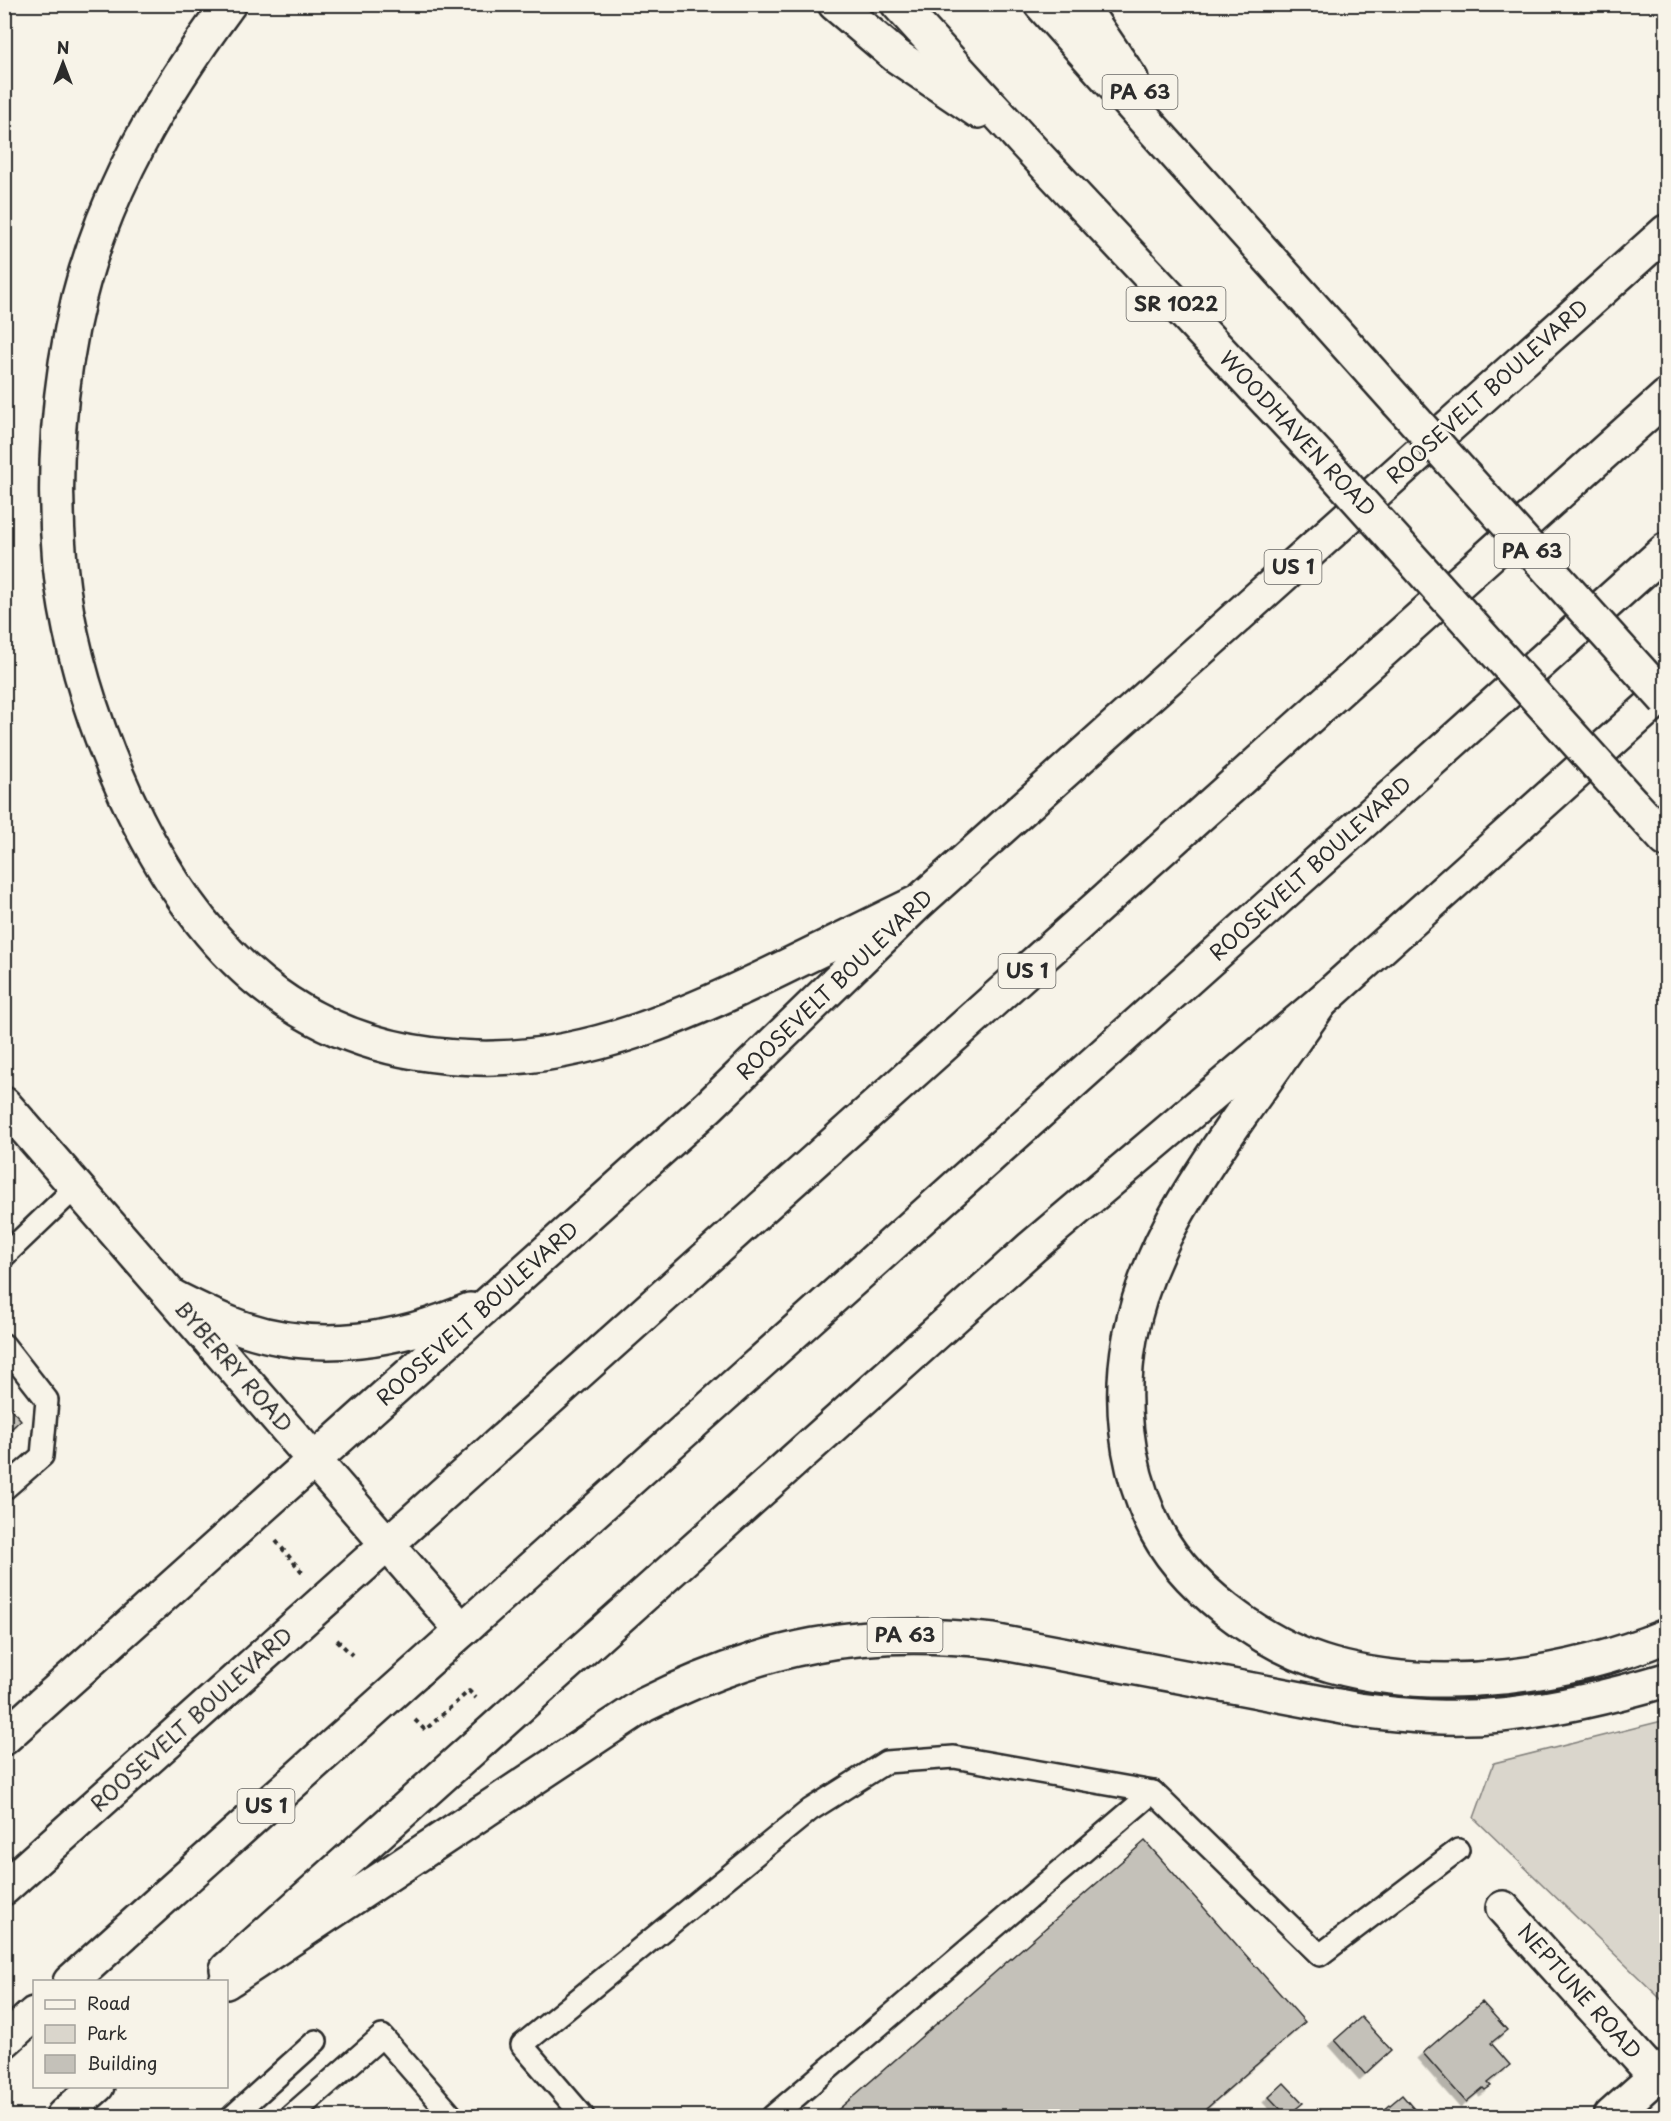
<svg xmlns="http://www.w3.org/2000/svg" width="1671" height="2121" font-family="'Playpen Sans',sans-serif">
	<defs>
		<filter id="shadow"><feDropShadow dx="-5.5" dy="5.5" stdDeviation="0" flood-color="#0004"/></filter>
	</defs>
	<rect width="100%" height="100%" fill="#f7f3e8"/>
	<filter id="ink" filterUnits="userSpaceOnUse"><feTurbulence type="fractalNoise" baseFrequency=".0167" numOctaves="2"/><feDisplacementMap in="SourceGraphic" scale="12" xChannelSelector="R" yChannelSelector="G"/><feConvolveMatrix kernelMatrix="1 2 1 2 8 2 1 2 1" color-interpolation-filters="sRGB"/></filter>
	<g filter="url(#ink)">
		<path fill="#dad6cc" stroke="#82807c" stroke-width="1.5" d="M1666 1720V1999L1663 2001 1474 1818 1494 1763Z"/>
		<g fill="#c4c1b9" stroke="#2b2b2b" stroke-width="1.5" filter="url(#shadow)">
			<path d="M4 1401 21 1420 4 1435Z"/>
			<path d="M1145 1841 1305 2022 1198 2116H831Z"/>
			<path d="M1482 2002 1507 2030 1491 2043 1510 2065 1488 2083 1491 2086 1485 2090 1483 2088 1466 2102 1423 2053Z"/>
			<path d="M1361 2017 1391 2050 1365 2074 1335 2040Z"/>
			<path d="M1284 2083 1303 2103 1287 2116 1269 2097Z"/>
			<path d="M1402 2095 1420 2116H1377Z"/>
		</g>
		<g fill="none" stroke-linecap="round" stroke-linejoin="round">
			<g stroke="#2b2b2b" stroke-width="26">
				<g id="service">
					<path d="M4 1256 76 1187"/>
					<path d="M4 1345 47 1400 42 1456 4 1489"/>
					<path d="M233 2116 316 2041"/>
					<path d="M291 2116 382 2036 452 2116"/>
					<path d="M583 2116 522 2045 810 1810 886 1762 954 1757 1153 1792"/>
					<path d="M773 2116 1153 1792 1320 1955 1458 1850"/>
				</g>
			</g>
			<g stroke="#2b2b2b" stroke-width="38">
				<g id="minor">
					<path d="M1503 1908 1655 2076"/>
					<path d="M1611 2116 1666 2067"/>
				</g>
			</g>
			<g stroke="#2b2b2b" stroke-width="38">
				<path id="primary" d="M4 1104 462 1630"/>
			</g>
			<g stroke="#2b2b2b" stroke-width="38">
				<g id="trunk">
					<path d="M173 1297C197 1309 220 1321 245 1329 320 1354 400 1340 470 1310"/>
					<path d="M4 1738 709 1106 920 901 1666 232"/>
					<path d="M4 1888 1666 397"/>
					<path d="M227 1969 1032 1247 1321 1002 1666 692"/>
					<path d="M70 1982 1666 550"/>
					<path d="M4 2041 34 2014"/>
					<path d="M63 2116 97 2086"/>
				</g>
			</g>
			<g stroke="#2b2b2b" stroke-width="38">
				<g id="motorway">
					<path d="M229 4C163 93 106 189 79 297 58 383 52 477 60 564 68 645 93 723 126 796 197 950 299 1054 477 1058 588 1061 694 1012 791 964 834 943 877 922 920 901"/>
					<path d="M835 4 895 55 978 111"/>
					<path d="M898 4 1025 143 1327 465"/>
					<path d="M1041 4 1397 401"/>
					<path d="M1080 4 1131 79"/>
					<path d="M1632 803 1666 840"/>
					<path d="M1321 1002C1294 1040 1267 1078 1240 1116 1192 1185 1145 1254 1130 1338 1119 1398 1125 1463 1151 1520 1180 1585 1263 1646 1331 1665 1437 1695 1567 1677 1666 1636"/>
					<path d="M226 1982 644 1705C762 1646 862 1626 993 1641L1359 1710C1406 1716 1453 1720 1501 1715 1557 1709 1612 1696 1666 1680"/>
				</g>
			</g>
			<g stroke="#2b2b2b" stroke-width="4" stroke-dasharray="4.5 4.5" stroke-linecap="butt">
				<path d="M276 1541 302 1572"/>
				<path d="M337 1640 352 1655"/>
				<path d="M415 1720 425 1730 469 1691 476 1698"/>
			</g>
			<use href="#service" stroke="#f7f3e8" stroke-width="21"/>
			<use href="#minor" stroke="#f7f3e8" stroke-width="33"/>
			<use href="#primary" stroke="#f7f3e8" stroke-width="33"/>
			<use href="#trunk" stroke="#f7f3e8" stroke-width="33"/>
			<use href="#motorway" stroke="#f7f3e8" stroke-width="33"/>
			<g stroke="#2b2b2b" stroke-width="38" stroke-linecap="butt">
				<g id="motorway-bridge">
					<path d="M1397 401 1666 700"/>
					<path d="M1327 465 1632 803"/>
				</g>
			</g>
			<use href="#motorway-bridge" stroke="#f7f3e8" stroke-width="33"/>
		</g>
	</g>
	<g text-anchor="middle" stroke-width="6" stroke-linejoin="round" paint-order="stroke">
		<g fill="#f7f3e8" stroke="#686764" stroke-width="1.5">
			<rect x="1102.5" y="75" width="75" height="34" rx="4.5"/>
			<rect x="1126.5" y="287" width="99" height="34" rx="4.5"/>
			<rect x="1494.5" y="534" width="75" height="34" rx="4.5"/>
			<rect x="1264.5" y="550" width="57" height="34" rx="4.5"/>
			<rect x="998.5" y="954" width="57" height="34" rx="4.5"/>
			<rect x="867.5" y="1618" width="75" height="34" rx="4.5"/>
			<rect x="237.5" y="1789" width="57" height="34" rx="4.5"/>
		</g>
		<g font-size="20" font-weight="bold" fill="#2b2b2b">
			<text x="1140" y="99">PA 63</text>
			<text x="1176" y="311">SR 1022</text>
			<text x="1532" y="558">PA 63</text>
			<text x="1293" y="574">US 1</text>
			<text x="1027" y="978">US 1</text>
			<text x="905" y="1642">PA 63</text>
			<text x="266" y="1813">US 1</text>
		</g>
		<g font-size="21" fill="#2b2b2b" stroke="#f7f3e8">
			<text transform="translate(1488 392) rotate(-42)" y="7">ROOSEVELT BOULEVARD</text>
			<text transform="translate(1297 434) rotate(47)" y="7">WOODHAVEN ROAD</text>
			<text transform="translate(1311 869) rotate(-42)" y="7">ROOSEVELT BOULEVARD</text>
			<text transform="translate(835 985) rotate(-44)" y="7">ROOSEVELT BOULEVARD</text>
			<text transform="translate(478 1314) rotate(-42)" y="7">ROOSEVELT BOULEVARD</text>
			<text transform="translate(233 1367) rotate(49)" y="7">BYBERRY ROAD</text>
			<text transform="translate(192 1720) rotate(-42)" y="7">ROOSEVELT BOULEVARD</text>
			<text transform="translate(1579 1992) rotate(48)" y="7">NEPTUNE ROAD</text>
		</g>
	</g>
	<rect width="1671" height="2121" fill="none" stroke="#f7f3e8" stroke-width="24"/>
	<rect x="12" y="12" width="1647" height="2097" fill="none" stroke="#2b2b2b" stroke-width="2" filter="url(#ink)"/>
	<rect x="33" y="1980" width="195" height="108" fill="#f7f3e8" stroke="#a5a39c" stroke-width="1.5"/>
	<rect x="45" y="2000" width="30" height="9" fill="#f7f3e8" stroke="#a5a39c" stroke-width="1.5"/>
	<text x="87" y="2010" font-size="18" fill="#2b2b2b">Road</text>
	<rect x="45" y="2025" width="30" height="18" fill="#dad6cc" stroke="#a5a39c" stroke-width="1.5"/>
	<text x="87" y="2040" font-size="18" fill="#2b2b2b">Park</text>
	<rect x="45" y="2055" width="30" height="18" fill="#c4c1b9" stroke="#a5a39c" stroke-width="1.5"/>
	<text x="87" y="2070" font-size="18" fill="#2b2b2b">Building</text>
	<g transform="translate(63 63)" stroke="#f7f3e8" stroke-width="4.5" paint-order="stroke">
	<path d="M0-4.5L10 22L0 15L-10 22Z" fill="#2b2b2b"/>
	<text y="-9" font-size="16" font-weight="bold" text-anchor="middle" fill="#2b2b2b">N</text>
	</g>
</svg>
